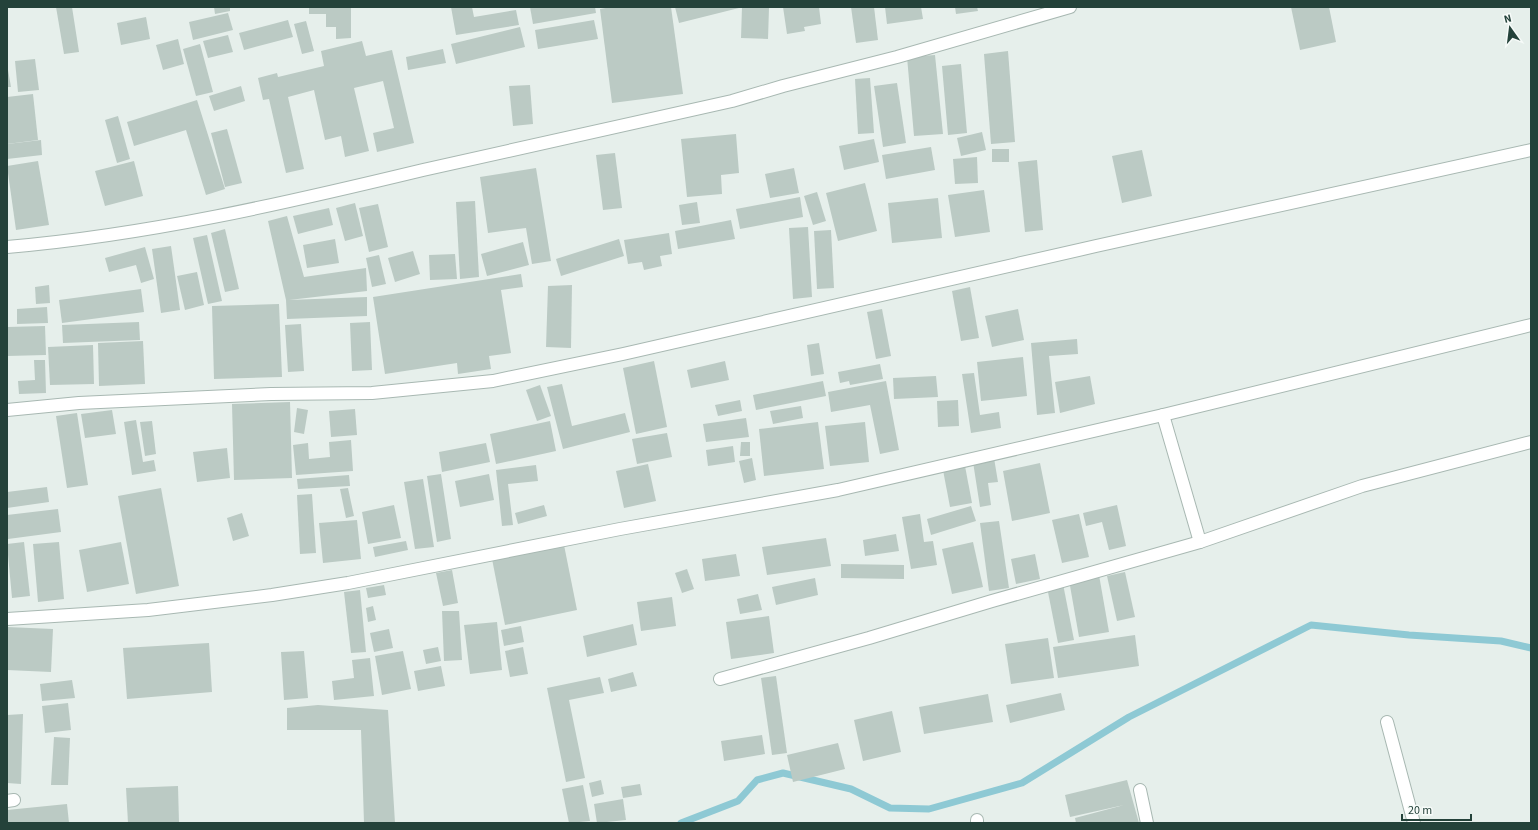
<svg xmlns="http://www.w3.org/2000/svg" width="1538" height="830" font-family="'Source Sans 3',sans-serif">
	<rect width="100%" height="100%" fill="#e6efeb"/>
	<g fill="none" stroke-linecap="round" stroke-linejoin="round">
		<path stroke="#8ec9d4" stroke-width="7" d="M681 823 738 801 757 780 783 773 851 789 890 808 929 809 1022 783 1129 717 1311 625 1409 635 1501 641 1531 648"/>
	</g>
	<g fill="#bbcac4">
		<path d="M56 7H72L79 52 64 54Z"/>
		<path d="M214 7H230V11L215 14Z"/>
		<path d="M309 7H351V38L336 39V27H326V14H309Z"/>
		<path d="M451 7H472L474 17 516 10 519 25 456 35Z"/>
		<path d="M530 7H595L596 13 533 24Z"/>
		<path d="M611 7H671L683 94 612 103 600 9Z"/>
		<path d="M675 7H739V8L679 23Z"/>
		<path d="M742 7H769L768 39 741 38Z"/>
		<path d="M783 7H819L821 24 804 27 805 31 787 34Z"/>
		<path d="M851 7H874L878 40 856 43Z"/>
		<path d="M885 7H921L923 19 887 24Z"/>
		<path d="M955 7H977L978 11 956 14Z"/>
		<path d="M1291 7H1329L1336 42 1300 50Z"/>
		<path d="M228 13 233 30 193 40 189 22Z"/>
		<path d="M146 17 150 39 121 45 117 23Z"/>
		<path d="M288 20 293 37 244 50 239 33Z"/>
		<path d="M594 20 598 39 538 49 535 30Z"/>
		<path d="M306 21 314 51 302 54 294 24Z"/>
		<path d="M520 27 525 47 456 64 451 44Z"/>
		<path d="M228 35 233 52 208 58 203 41Z"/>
		<path d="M178 39 184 64 163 70 156 45Z"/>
		<path d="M362 41 366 56 392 50 414 143 377 152 373 133 394 128 383 81 354 88 369 151 345 157 341 136 325 140 314 90 288 97 304 169 286 173 269 99 263 100 258 78 277 73 278 77 324 66 321 51Z"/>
		<path d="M200 44 213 92 196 96 183 49Z"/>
		<path d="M443 49 446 63 408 70 406 57Z"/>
		<path d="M1008 51 1015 142 991 144 984 54Z"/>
		<path d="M935 55 943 134 914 136 907 57Z"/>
		<path d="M35 59 39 90 18 92 15 61Z"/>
		<path d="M7 64 11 87H7Z"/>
		<path d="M961 64 967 133 948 135 942 66Z"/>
		<path d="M870 78 874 133 858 134 855 79Z"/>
		<path d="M897 83 906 143 883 147 874 86Z"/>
		<path d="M530 85 533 124 513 126 509 86Z"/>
		<path d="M241 86 245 101 214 111 209 96Z"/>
		<path d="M33 94 38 140 7 144V97Z"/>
		<path d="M197 100 225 189 206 195 186 130 134 146 127 122Z"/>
		<path d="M118 116 130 159 117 163 105 120Z"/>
		<path d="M227 129 242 183 225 187 211 133Z"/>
		<path d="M982 132 986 150 961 156 957 138Z"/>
		<path d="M736 134 739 173 721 175 722 194 687 197 681 139Z"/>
		<path d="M874 139 879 162 844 170 839 146Z"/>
		<path d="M41 140 42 155 7 159V144Z"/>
		<path d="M931 147 935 170 886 179 882 155Z"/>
		<rect x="992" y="149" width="17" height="13"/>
		<path d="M1142 150 1152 196 1122 203 1112 156Z"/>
		<path d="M615 153 622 208 603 210 596 155Z"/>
		<path d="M977 157 978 183 955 184 953 159Z"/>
		<path d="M1037 160 1043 230 1025 232 1018 162Z"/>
		<path d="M38 161 49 225 16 230 7 166Z"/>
		<path d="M134 161 143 196 105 206 95 171Z"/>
		<path d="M536 168 551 261 532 264 526 228 488 233 480 177Z"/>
		<path d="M794 168 799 193 770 198 765 174Z"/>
		<path d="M865 183 877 231 838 241 826 193Z"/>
		<path d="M984 190 990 232 955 237 948 195Z"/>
		<path d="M817 192 826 221 813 225 804 196Z"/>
		<path d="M800 197 803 217 740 229 736 209Z"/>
		<path d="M938 198 942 238 892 243 888 203Z"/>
		<path d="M475 201 479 277 460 279 456 202Z"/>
		<path d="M697 202 700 223 682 225 679 205Z"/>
		<path d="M355 203 363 236 345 241 336 208Z"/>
		<path d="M378 204 388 247 369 252 359 208Z"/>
		<path d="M329 208 333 225 298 234 293 216Z"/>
		<path d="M287 216 304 277 366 268 367 291 289 300 367 297V316L287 319 286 300 268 221Z"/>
		<path d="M731 220 735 239 678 249 675 231Z"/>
		<path d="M808 227 812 297 793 299 789 228Z"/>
		<path d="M225 229 239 289 225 292 211 233Z"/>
		<path d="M831 230 834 288 817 289 814 231Z"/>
		<path d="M669 233 672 254 660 256 662 266 644 270 642 262 628 264 624 240Z"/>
		<path d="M207 235 222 301 208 304 193 238Z"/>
		<path d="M335 239 339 263 307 268 303 245Z"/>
		<path d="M619 239 624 256 561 276 556 259Z"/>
		<path d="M523 242 529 265 487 276 481 254Z"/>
		<path d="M171 246 180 310 161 313 152 249Z"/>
		<path d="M145 247 154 279 141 283 136 265 109 272 105 258Z"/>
		<path d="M413 251 420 274 395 282 388 258Z"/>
		<path d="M455 254 457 279 430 280 429 255Z"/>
		<path d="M379 255 386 284 372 287 366 258Z"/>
		<path d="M197 272 204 305 185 310 177 276Z"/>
		<path d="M521 274 523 287 501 290 511 353 489 356 491 369 458 374 457 363 385 374 373 297Z"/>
		<path d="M49 285 50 303 36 304 35 287Z"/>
		<path d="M572 285 571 348 546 347 548 286Z"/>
		<path d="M970 287 979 338 961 341 952 291Z"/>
		<path d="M141 289 144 312 62 323 59 300Z"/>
		<path d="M279 304 282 377 214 379 212 306Z"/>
		<path d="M47 307 48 323 17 324V309Z"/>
		<path d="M882 309 891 356 876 359 867 312Z"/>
		<path d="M1018 309 1024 340 992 347 985 316Z"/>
		<path d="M139 322 140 340 63 343 62 325Z"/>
		<path d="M370 322 372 370 352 371 350 323Z"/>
		<path d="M301 324 304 371 288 372 285 325Z"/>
		<path d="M45 326 46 355 7 356V327Z"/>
		<path d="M1077 339 1078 354 1049 356 1055 413 1037 415 1031 343Z"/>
		<path d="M143 341 145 384 99 386 98 343Z"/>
		<path d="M819 343 824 374 811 376 807 345Z"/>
		<path d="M93 345 94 384 50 385 48 347Z"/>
		<path d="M1023 357 1027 396 981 401 977 362Z"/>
		<path d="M34 360H45L46 393 19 394 18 381 35 380Z"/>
		<path d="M654 361 667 427 636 434 623 368Z"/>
		<path d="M725 361 729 380 691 388 687 370Z"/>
		<path d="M880 364 883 379 850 385 849 381 840 383 838 372Z"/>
		<path d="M974 373 980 415 999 412 1001 428 971 433 962 374Z"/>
		<path d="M936 376 938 397 894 399 893 378Z"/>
		<path d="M1090 376 1095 404 1060 413 1055 382Z"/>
		<path d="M823 381 826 396 756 410 753 395Z"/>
		<path d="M886 381 899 450 880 454 870 405 831 412 828 392Z"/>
		<path d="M562 384 572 426 625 413 630 432 563 449 547 387Z"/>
		<path d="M540 385 551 416 537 421 526 390Z"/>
		<path d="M740 400 742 411 718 416 715 405Z"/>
		<path d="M958 400 959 426 938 427 937 401Z"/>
		<path d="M290 402 292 478 234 480 232 404Z"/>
		<path d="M801 406 803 418 773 424 770 411Z"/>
		<path d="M297 408 308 410 304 434 294 432Z"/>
		<path d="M355 409 357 435 331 437 329 411Z"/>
		<path d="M112 410 116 434 85 438 81 414Z"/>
		<path d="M77 413 88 485 67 488 56 416Z"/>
		<path d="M746 418 749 437 706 442 703 424Z"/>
		<path d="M136 420 143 462 154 460 156 471 132 475 124 422Z"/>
		<path d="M152 421 156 454 145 456 140 422Z"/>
		<path d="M550 421 556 451 496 464 490 434Z"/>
		<path d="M818 422 824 469 764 476 759 429Z"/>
		<path d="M865 422 869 462 830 466 825 426Z"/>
		<path d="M667 433 672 457 637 464 632 439Z"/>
		<path d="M351 440 353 471 296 475 293 445 308 443 309 459 330 457 329 442Z"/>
		<path d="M741 442H750V456H740Z"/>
		<path d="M486 443 490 462 442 472 439 452Z"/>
		<path d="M733 446 735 462 708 466 706 450Z"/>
		<path d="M227 448 230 478 197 482 193 452Z"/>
		<path d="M752 458 756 480 744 483 739 461Z"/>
		<path d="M994 458 998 482 988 483 991 505 980 507 973 462Z"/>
		<path d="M1040 463 1050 513 1012 521 1003 471Z"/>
		<path d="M648 464 656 501 624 508 616 471Z"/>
		<path d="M536 465 538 481 508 484 513 525 502 526 496 470Z"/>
		<path d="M965 466 972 503 950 507 943 470Z"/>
		<path d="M441 474 451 539 437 542 427 476Z"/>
		<path d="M489 474 494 500 460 507 455 481Z"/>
		<path d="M349 475 350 486 298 489 297 479Z"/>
		<path d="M423 479 434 547 415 549 404 482Z"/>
		<path d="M47 487 49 502 7 508V492Z"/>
		<path d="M161 488 179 586 136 594 118 496Z"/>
		<path d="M348 488 354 516 346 518 340 489Z"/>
		<path d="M312 494 316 553 300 554 297 495Z"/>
		<path d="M394 505 401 538 368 544 362 512Z"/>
		<path d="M544 505 547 516 518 524 515 513Z"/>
		<path d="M1117 505 1126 546 1109 550 1102 522 1086 526 1083 513Z"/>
		<path d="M971 506 976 521 931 535 927 519Z"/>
		<path d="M58 509 61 532 8 539 7 515Z"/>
		<path d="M242 513 249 536 233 541 227 518Z"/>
		<path d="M920 514 924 542 933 541 937 565 911 569 902 517Z"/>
		<path d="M1079 514 1089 557 1062 563 1052 520Z"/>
		<path d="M357 520 361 559 323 563 319 523Z"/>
		<path d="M999 521 1009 588 989 591 980 523Z"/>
		<path d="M896 534 899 551 865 556 863 540Z"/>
		<path d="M826 538 831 566 767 575 762 547Z"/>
		<path d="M406 541 408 550 375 557 373 547Z"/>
		<path d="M24 542 30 596 12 598 7 544Z"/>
		<path d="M59 542 64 599 38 602 33 544Z"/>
		<path d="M121 542 129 584 87 592 79 550Z"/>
		<path d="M973 542 983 587 952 594 942 549Z"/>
		<path d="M564 545 577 610 505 625 492 559Z"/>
		<path d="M736 554 740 576 705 581 702 559Z"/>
		<path d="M1035 554 1040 579 1016 584 1011 559Z"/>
		<path d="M841 564 904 565V579L841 578Z"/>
		<path d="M687 569 694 589 682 593 675 573Z"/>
		<path d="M452 570 458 603 443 606 436 573Z"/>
		<path d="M1125 572 1135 617 1117 621 1107 576Z"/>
		<path d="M1099 575 1109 632 1079 637 1069 580Z"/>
		<path d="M815 578 818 595 776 605 772 587Z"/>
		<path d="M1063 584 1074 640 1058 643 1047 587Z"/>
		<path d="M384 585 386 595 368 598 366 588Z"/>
		<path d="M360 590 366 652 351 653 344 592Z"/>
		<path d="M758 594 762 610 740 614 737 599Z"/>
		<path d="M672 597 676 626 641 631 637 602Z"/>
		<path d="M373 606 376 620 368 622 366 608Z"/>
		<path d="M442 611H459L462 660 444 661Z"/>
		<path d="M769 616 774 653 731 659 726 622Z"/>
		<path d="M497 622 502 670 470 674 464 625Z"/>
		<path d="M633 624 637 645 587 657 583 636Z"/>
		<path d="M521 626 524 642 504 646 501 630Z"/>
		<path d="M7 627 53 629 51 672 7 670Z"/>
		<path d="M389 629 393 648 374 652 370 633Z"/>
		<path d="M1135 635 1139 666 1058 678 1053 647Z"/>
		<path d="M1048 638 1054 678 1011 684 1005 644Z"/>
		<path d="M209 643 212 692 127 699 123 648Z"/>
		<path d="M438 647 441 661 426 664 423 650Z"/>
		<path d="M523 647 528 674 510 677 505 651Z"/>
		<path d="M304 651 308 698 284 700 281 652Z"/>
		<path d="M403 651 411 689 382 695 375 656Z"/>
		<path d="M370 658 374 696 334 700 332 681 354 678 352 660Z"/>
		<path d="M441 666 445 686 418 691 414 671Z"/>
		<path d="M633 672 637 686 611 692 608 679Z"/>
		<path d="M776 676 787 753 772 755 761 678Z"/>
		<path d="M600 677 604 693 569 700 585 778 566 782 547 688Z"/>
		<path d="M72 680 75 698 42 701 40 684Z"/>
		<path d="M1061 693 1065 710 1010 723 1006 705Z"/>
		<path d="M988 694 993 722 924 734 919 707Z"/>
		<path d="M68 703 71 730 45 733 42 706Z"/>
		<path d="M318 705 388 710 395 823H364L361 730H287V708Z"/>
		<path d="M892 711 901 752 863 761 854 720Z"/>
		<path d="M23 714 21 784 7 783V715Z"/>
		<path d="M762 735 765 754 724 761 721 741Z"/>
		<path d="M54 737 70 738 68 785H51Z"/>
		<path d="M838 743 845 769 793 782 787 755Z"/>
		<path d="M601 780 604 794 592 797 589 783Z"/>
		<path d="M1127 780 1139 823H1076L1075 818 1124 805 1070 817 1065 795Z"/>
		<path d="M640 784 642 795 623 798 621 787Z"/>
		<path d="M583 785 590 821 569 823 562 789Z"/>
		<path d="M178 786 179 823H128L126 788Z"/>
		<path d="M623 799 626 820 597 823 594 804Z"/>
		<path d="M67 804 69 823H7V810Z"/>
	</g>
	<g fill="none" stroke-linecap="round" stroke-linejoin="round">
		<g stroke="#a8b8b2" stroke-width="14">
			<g id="minor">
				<path d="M7 247C148 235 286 203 423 170 526 146 629 123 732 101L783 86 897 57 1070 7"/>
				<path d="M7 410 79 403 271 394 372 393 493 381 623 354 1096 246 1531 150"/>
				<path d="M1163 415 1200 542"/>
				<path d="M7 619 148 610 272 595 348 583 620 529 838 490 1163 415 1531 325"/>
				<path d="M720 679 869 638 992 601 1200 542 1362 486 1531 442"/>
				<path d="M1387 722 1414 823"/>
				<path d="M1140 790 1147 823"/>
				<path d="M7 801 14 800"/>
				<path d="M977 820V823"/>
			</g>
		</g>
		<use href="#minor" stroke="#fff" stroke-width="12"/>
	</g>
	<rect width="1538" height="830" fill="none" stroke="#24423a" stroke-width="16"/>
	<g transform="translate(1510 28) rotate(346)" stroke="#f7fbf9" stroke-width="3" paint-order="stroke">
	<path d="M0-3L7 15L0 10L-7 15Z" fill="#24423a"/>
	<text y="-6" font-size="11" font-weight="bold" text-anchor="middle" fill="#24423a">N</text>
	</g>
	<path d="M1402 814v6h69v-6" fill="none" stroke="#24423a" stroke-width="2"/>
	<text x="1408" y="814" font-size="12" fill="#24423a" stroke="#f7fbf9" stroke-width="3" paint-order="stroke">20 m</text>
</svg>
